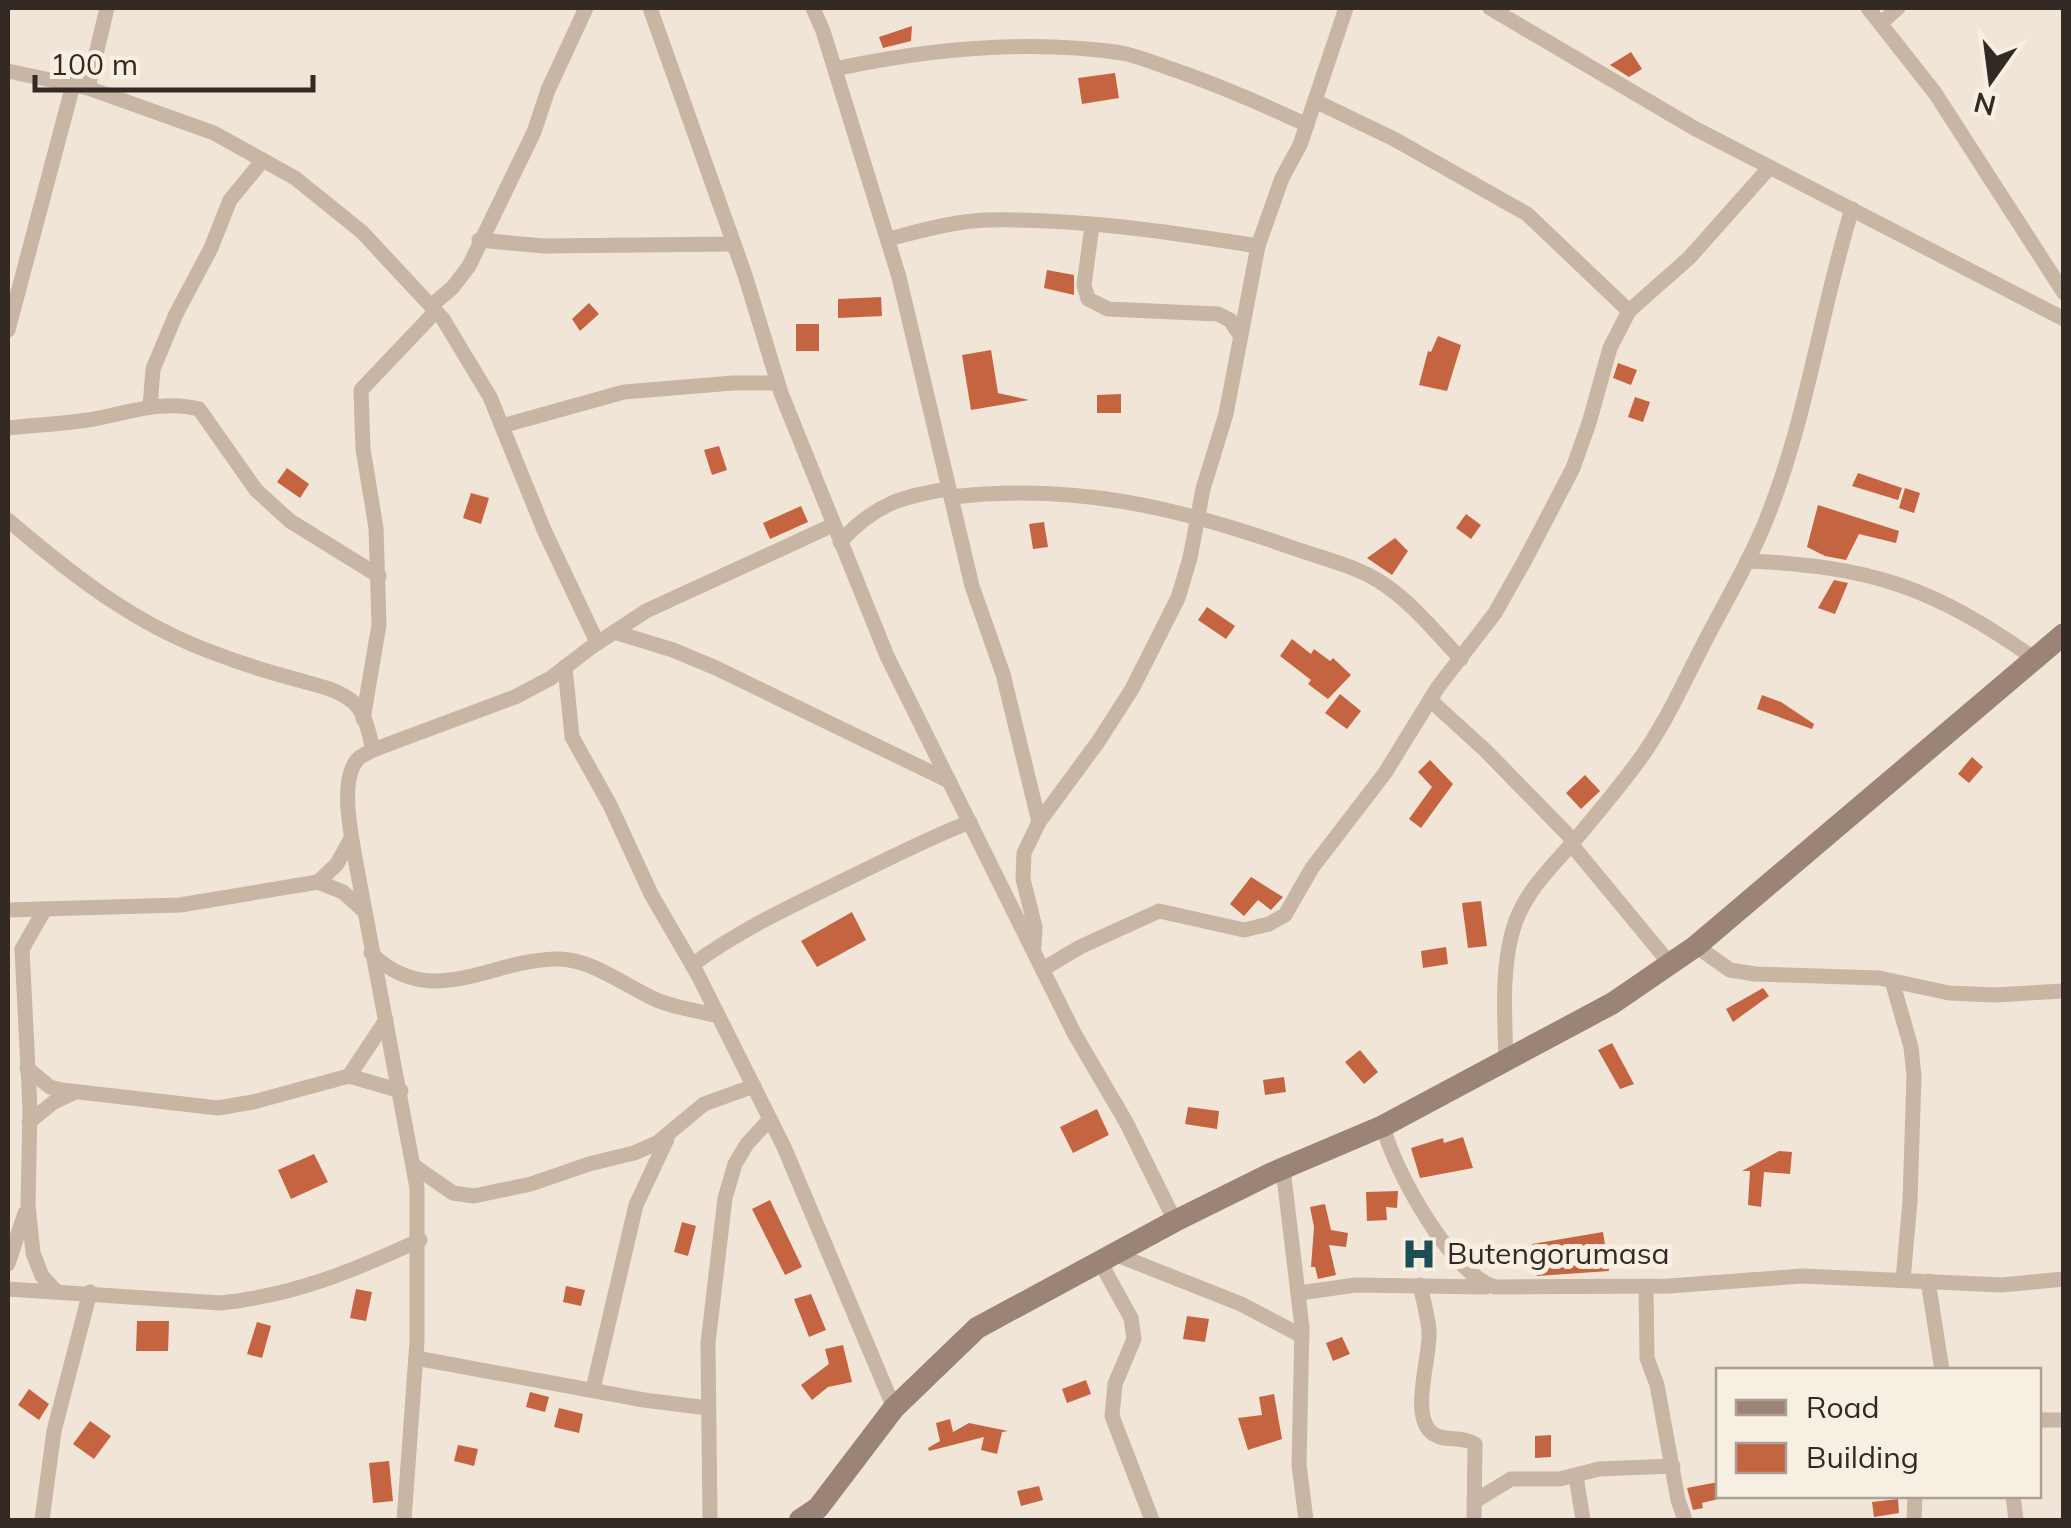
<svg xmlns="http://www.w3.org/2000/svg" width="2071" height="1528" font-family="Mulish,sans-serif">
	<rect width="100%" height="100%" fill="#f0e5d7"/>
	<g fill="#c46441">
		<path d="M912 26 911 41 883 48 879 37Z"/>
		<path d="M1631 52 1642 69 1629 77 1610 65Z"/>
		<path d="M1115 73 1119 98 1082 104 1078 78Z"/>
		<path d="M1047 270 1074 275V295L1044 288Z"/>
		<path d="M881 297 882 316 838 318V299Z"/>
		<path d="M589 303 599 314 580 331 572 319Z"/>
		<rect x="796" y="324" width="23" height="27"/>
		<path d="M1438 336 1461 345 1447 391 1419 385 1428 351 1431 352Z"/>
		<path d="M991 350 998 393 1029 400 971 410 962 355Z"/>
		<path d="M1618 363 1637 370 1631 385 1613 378Z"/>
		<path d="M1121 394V413H1097V395Z"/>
		<path d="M1635 397 1650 402 1643 422 1628 417Z"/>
		<path d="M719 446 727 470 712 475 704 450Z"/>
		<path d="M287 468 309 484 300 498 277 482Z"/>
		<path d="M1858 473 1902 488 1898 500 1852 486Z"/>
		<path d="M1905 488 1920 493 1914 513 1899 508Z"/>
		<path d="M471 493 489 498 481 524 463 518Z"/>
		<path d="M1818 505 1899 531 1896 543 1859 534 1846 560 1825 556 1807 547Z"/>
		<path d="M801 506 808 522 770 539 763 523Z"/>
		<path d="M1466 514 1481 525 1471 539 1456 528Z"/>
		<path d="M1044 522 1048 547 1033 549 1029 524Z"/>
		<path d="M1395 538 1408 551 1392 575 1367 558Z"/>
		<path d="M1834 580 1848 583 1835 614 1818 608Z"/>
		<path d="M1207 607 1235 626 1226 639 1198 620Z"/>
		<path d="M1292 639 1311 654 1314 649 1330 661 1333 658 1351 675 1328 699 1308 684 1311 680 1280 656Z"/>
		<path d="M1340 694 1361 711 1347 729 1325 713Z"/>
		<path d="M1762 695 1781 702 1814 724 1812 729 1757 709Z"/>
		<path d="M1972 757 1983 767 1969 783 1958 774Z"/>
		<path d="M1430 760 1453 784 1421 828 1409 819 1432 787 1418 772Z"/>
		<path d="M1585 775 1600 791 1581 809 1566 793Z"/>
		<path d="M1251 877 1283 897 1271 910 1258 900 1244 916 1230 904Z"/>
		<path d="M1481 901 1487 946 1468 948 1462 903Z"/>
		<path d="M852 912 866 940 817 967 801 941Z"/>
		<path d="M1446 947 1448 964 1423 968 1421 951Z"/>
		<path d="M1763 988 1769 996 1733 1022 1726 1009Z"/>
		<path d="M1612 1043 1634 1084 1620 1089 1598 1050Z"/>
		<path d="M1360 1050 1378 1072 1364 1084 1345 1062Z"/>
		<path d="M1284 1077 1286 1092 1265 1095 1263 1080Z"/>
		<path d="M1188 1107 1219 1111 1217 1129 1185 1124Z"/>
		<path d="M1097 1109 1109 1135 1073 1153 1060 1127Z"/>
		<path d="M1463 1137 1473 1168 1420 1178 1411 1148 1443 1138 1444 1143Z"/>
		<path d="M1779 1151 1792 1152 1790 1174 1764 1172 1761 1207 1748 1205 1750 1171H1742Z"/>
		<path d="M314 1154 328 1182 291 1199 278 1170Z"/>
		<path d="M1398 1191 1397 1208 1386 1207 1387 1220 1367 1221 1366 1192Z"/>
		<path d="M770 1200 802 1267 785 1275 752 1209Z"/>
		<path d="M1325 1204 1331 1230 1348 1233 1346 1247 1329 1245 1336 1275 1318 1279 1315 1267H1311L1314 1227 1310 1207Z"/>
		<path d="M682 1222 696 1226 688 1256 674 1252Z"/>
		<path d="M1603 1232 1609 1271 1537 1276 1532 1244Z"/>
		<path d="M566 1286 585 1290 581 1306 563 1302Z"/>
		<path d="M356 1289 372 1292 366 1321 350 1318Z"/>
		<path d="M811 1294 826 1330 809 1337 794 1299Z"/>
		<path d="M1187 1316 1209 1319 1205 1342 1183 1339Z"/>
		<path d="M137 1321H169L168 1351H136Z"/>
		<path d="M257 1322 271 1326 262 1358 247 1354Z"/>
		<path d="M1342 1337 1350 1354 1333 1361 1326 1343Z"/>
		<path d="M843 1345 852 1382 828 1387 812 1400 801 1385 829 1364 825 1349Z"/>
		<path d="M1086 1380 1091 1394 1067 1403 1062 1389Z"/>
		<path d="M29 1389 49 1404 39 1420 18 1405Z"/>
		<path d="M530 1392 549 1397 545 1412 526 1407Z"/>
		<path d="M1274 1394 1282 1439 1248 1450 1238 1418 1262 1415 1259 1397Z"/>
		<path d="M559 1408 583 1414 579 1433 554 1427Z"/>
		<path d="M950 1419 953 1432 969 1423 1008 1431 1002 1432 997 1454 981 1450 984 1437 929 1451 928 1448 940 1441 936 1423Z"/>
		<path d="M90 1421 111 1436 94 1459 73 1444Z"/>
		<path d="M1551 1435V1457L1535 1458V1436Z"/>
		<path d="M458 1445 478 1449 474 1466 454 1461Z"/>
		<path d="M389 1461 393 1501 373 1503 369 1463Z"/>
		<path d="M1718 1482V1499L1702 1503 1703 1508 1693 1510 1687 1488Z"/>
		<path d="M1039 1486 1043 1500 1021 1506 1017 1491Z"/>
		<path d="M1898 1499 1899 1513 1874 1517 1872 1502Z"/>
	</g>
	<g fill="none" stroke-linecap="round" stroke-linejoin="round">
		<g stroke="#c8b5a3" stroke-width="15">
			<path d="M650 8 745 275 781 393 887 656 1074 1033 1126 1122 1175 1221"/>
			<path d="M813 8 823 31 899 277 972 586 1003 674 1039 822"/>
			<path d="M1490 8 1694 128 2064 319"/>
			<path d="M1868 8 1935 93 2064 293"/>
			<path d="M1881 23 1898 8"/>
			<path d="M835 69C928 49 1027 39 1122 53 1137 56 1152 62 1166 67 1214 83 1260 103 1307 125"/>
			<path d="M8 71 88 88 214 133 295 178 362 232 443 319 490 397 544 530 597 642"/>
			<path d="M88 88 107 8"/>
			<path d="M1315 101 1394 139 1527 214 1629 311"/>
			<path d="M1092 226 1084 285 1088 299 1108 309 1218 314 1230 320 1240 335"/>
			<path d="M888 239C920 231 954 221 987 220 1078 218 1169 232 1258 246"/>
			<path d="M479 240 544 246 734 244"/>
			<path d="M431 306 453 287 469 266 534 132 548 90 586 8"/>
			<path d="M8 330 73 85"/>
			<path d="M150 407 153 369 176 314 211 248 230 200 263 160"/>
			<path d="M502 426 624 392 733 383H778"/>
			<path d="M8 428C34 425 61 424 88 420 125 414 161 399 199 409L256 490 290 521 379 576"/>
			<path d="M951 497C1074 483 1178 507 1293 548 1324 559 1358 566 1385 585 1414 605 1437 634 1461 659"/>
			<path d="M8 520C71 574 134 624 214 653 240 663 268 672 295 679 315 685 335 688 352 701 366 712 369 734 373 750"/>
			<path d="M840 542C874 505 901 496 949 489"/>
			<path d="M1747 561C1871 566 1933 587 2035 659"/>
			<path d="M614 632 673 650 716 668 949 781"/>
			<path d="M565 667 572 737 610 805 651 894 698 975 784 1147 894 1408"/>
			<path d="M1430 700 1485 750 1574 841"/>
			<path d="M363 719 379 625 376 528 363 449 361 390 436 311"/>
			<path d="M1571 844 1671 965"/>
			<path d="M318 882 337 864 350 840"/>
			<path d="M45 909 22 949 30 1109 28 1205 33 1253 42 1276 56 1291"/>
			<path d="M8 910 180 905 318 882 343 892 365 912"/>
			<path d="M1034 946 1035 927 1023 879 1024 853 1039 822 1098 742 1132 689 1178 598 1190 558 1203 489 1226 414 1258 246 1282 178 1300 145 1346 8"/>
			<path d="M1696 946 1730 970 1755 974 1879 978 1949 993 1995 995 2064 991"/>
			<path d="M371 953C432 1013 491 958 560 959 594 960 628 988 659 1001 677 1008 699 1011 718 1016"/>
			<path d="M692 965C745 926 804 900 863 871 899 854 933 836 970 822"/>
			<path d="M1043 969 1080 947 1159 911 1244 930 1269 924 1285 915 1312 868 1385 773 1438 687 1495 613 1525 560 1573 468 1589 423 1610 348 1629 311 1689 258 1770 167"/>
			<path d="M1892 981 1911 1047 1914 1076 1910 1201 1903 1280"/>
			<path d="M1506 1062C1505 1020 1501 974 1512 933 1522 894 1549 870 1575 840 1596 815 1617 790 1637 763 1663 728 1680 690 1700 651 1720 611 1744 572 1762 530 1806 426 1819 316 1852 209"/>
			<path d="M27 1068 50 1087 62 1090 218 1108 253 1102 349 1076 401 1091"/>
			<path d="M349 1076 386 1020"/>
			<path d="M29 1122 54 1102 75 1092"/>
			<path d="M1383 1126C1394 1170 1451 1274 1495 1287L1669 1286 1802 1276 2002 1285 2064 1279"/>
			<path d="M414 1166 453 1193 474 1196 531 1184 589 1164 634 1153 657 1143 704 1104 754 1086"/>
			<path d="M1283 1169 1302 1327 1299 1465 1306 1520"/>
			<path d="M1112 1253 1241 1304 1302 1336"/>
			<path d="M1099 1260 1131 1318 1134 1339 1115 1384 1112 1416 1152 1520"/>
			<path d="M8 1264 25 1213"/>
			<path d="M1928 1281 1942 1370"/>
			<path d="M1420 1285C1423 1300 1428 1316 1429 1331 1431 1356 1410 1413 1431 1432 1443 1443 1461 1435 1475 1444L1474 1520"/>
			<path d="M1646 1287 1647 1358 1657 1385 1678 1500 1685 1520"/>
			<path d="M8 1289 221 1303C295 1295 353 1271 420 1240"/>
			<path d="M1299 1293 1356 1285 1486 1287"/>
			<path d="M416 1358 644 1400 708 1408"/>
			<path d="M593 1389 636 1205 667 1139"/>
			<path d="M2038 1420H2064"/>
			<path d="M1576 1476 1583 1520"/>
			<path d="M2013 1496 2016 1520"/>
			<path d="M1475 1501 1511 1479H1560L1599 1469 1673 1466"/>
			<path d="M42 1520 54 1431 90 1292"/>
			<path d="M404 1520 417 1341V1188L355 858C351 833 339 779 358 759 362 755 368 753 373 750L515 697 551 678 590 648 646 611 833 525"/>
			<path d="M710 1520 708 1343 725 1198 735 1164 747 1144 770 1119"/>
			<path d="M1914 1520 1915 1496"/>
		</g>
		<path stroke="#9b8475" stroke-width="22" d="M800 1520 818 1508 894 1408 977 1328 1175 1221 1270 1174 1383 1126 1613 1003 1696 946 2064 634"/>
	</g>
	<defs>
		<g id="hospital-bare" transform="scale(2.7)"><path d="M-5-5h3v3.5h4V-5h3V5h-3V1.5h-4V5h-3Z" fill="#1c4e53" stroke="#f8efe3" stroke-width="2.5" paint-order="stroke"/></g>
	</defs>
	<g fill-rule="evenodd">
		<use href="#hospital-bare" x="1419" y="1254"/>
	</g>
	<g text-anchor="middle" stroke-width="10" stroke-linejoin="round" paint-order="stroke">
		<g font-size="30" fill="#332a25" stroke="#f8efe3" text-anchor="start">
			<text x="1447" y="1264">Butengorumasa</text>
		</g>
	</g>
	<rect width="2071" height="1528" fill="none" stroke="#332a25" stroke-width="20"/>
	<rect x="1716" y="1368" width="325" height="130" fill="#f8efe3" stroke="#a9a097" stroke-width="2.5"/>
	<rect x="1736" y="1400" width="50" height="15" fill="#9b8475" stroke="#a9a097" stroke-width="2.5"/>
	<text x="1806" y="1418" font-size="30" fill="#332a25">Road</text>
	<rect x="1736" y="1443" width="50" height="30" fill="#c46441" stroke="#a9a097" stroke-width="2.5"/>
	<text x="1806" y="1468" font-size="30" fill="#332a25">Building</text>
	<g transform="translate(1991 80) rotate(194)" stroke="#f8efe3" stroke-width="8" paint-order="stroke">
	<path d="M0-8L18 38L0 25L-18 38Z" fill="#332a25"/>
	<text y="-15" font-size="28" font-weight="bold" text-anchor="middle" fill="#332a25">N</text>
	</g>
	<path d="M35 75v15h278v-15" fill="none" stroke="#332a25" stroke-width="5"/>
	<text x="50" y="75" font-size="30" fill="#332a25" stroke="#f8efe3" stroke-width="8" paint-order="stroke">100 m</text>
</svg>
